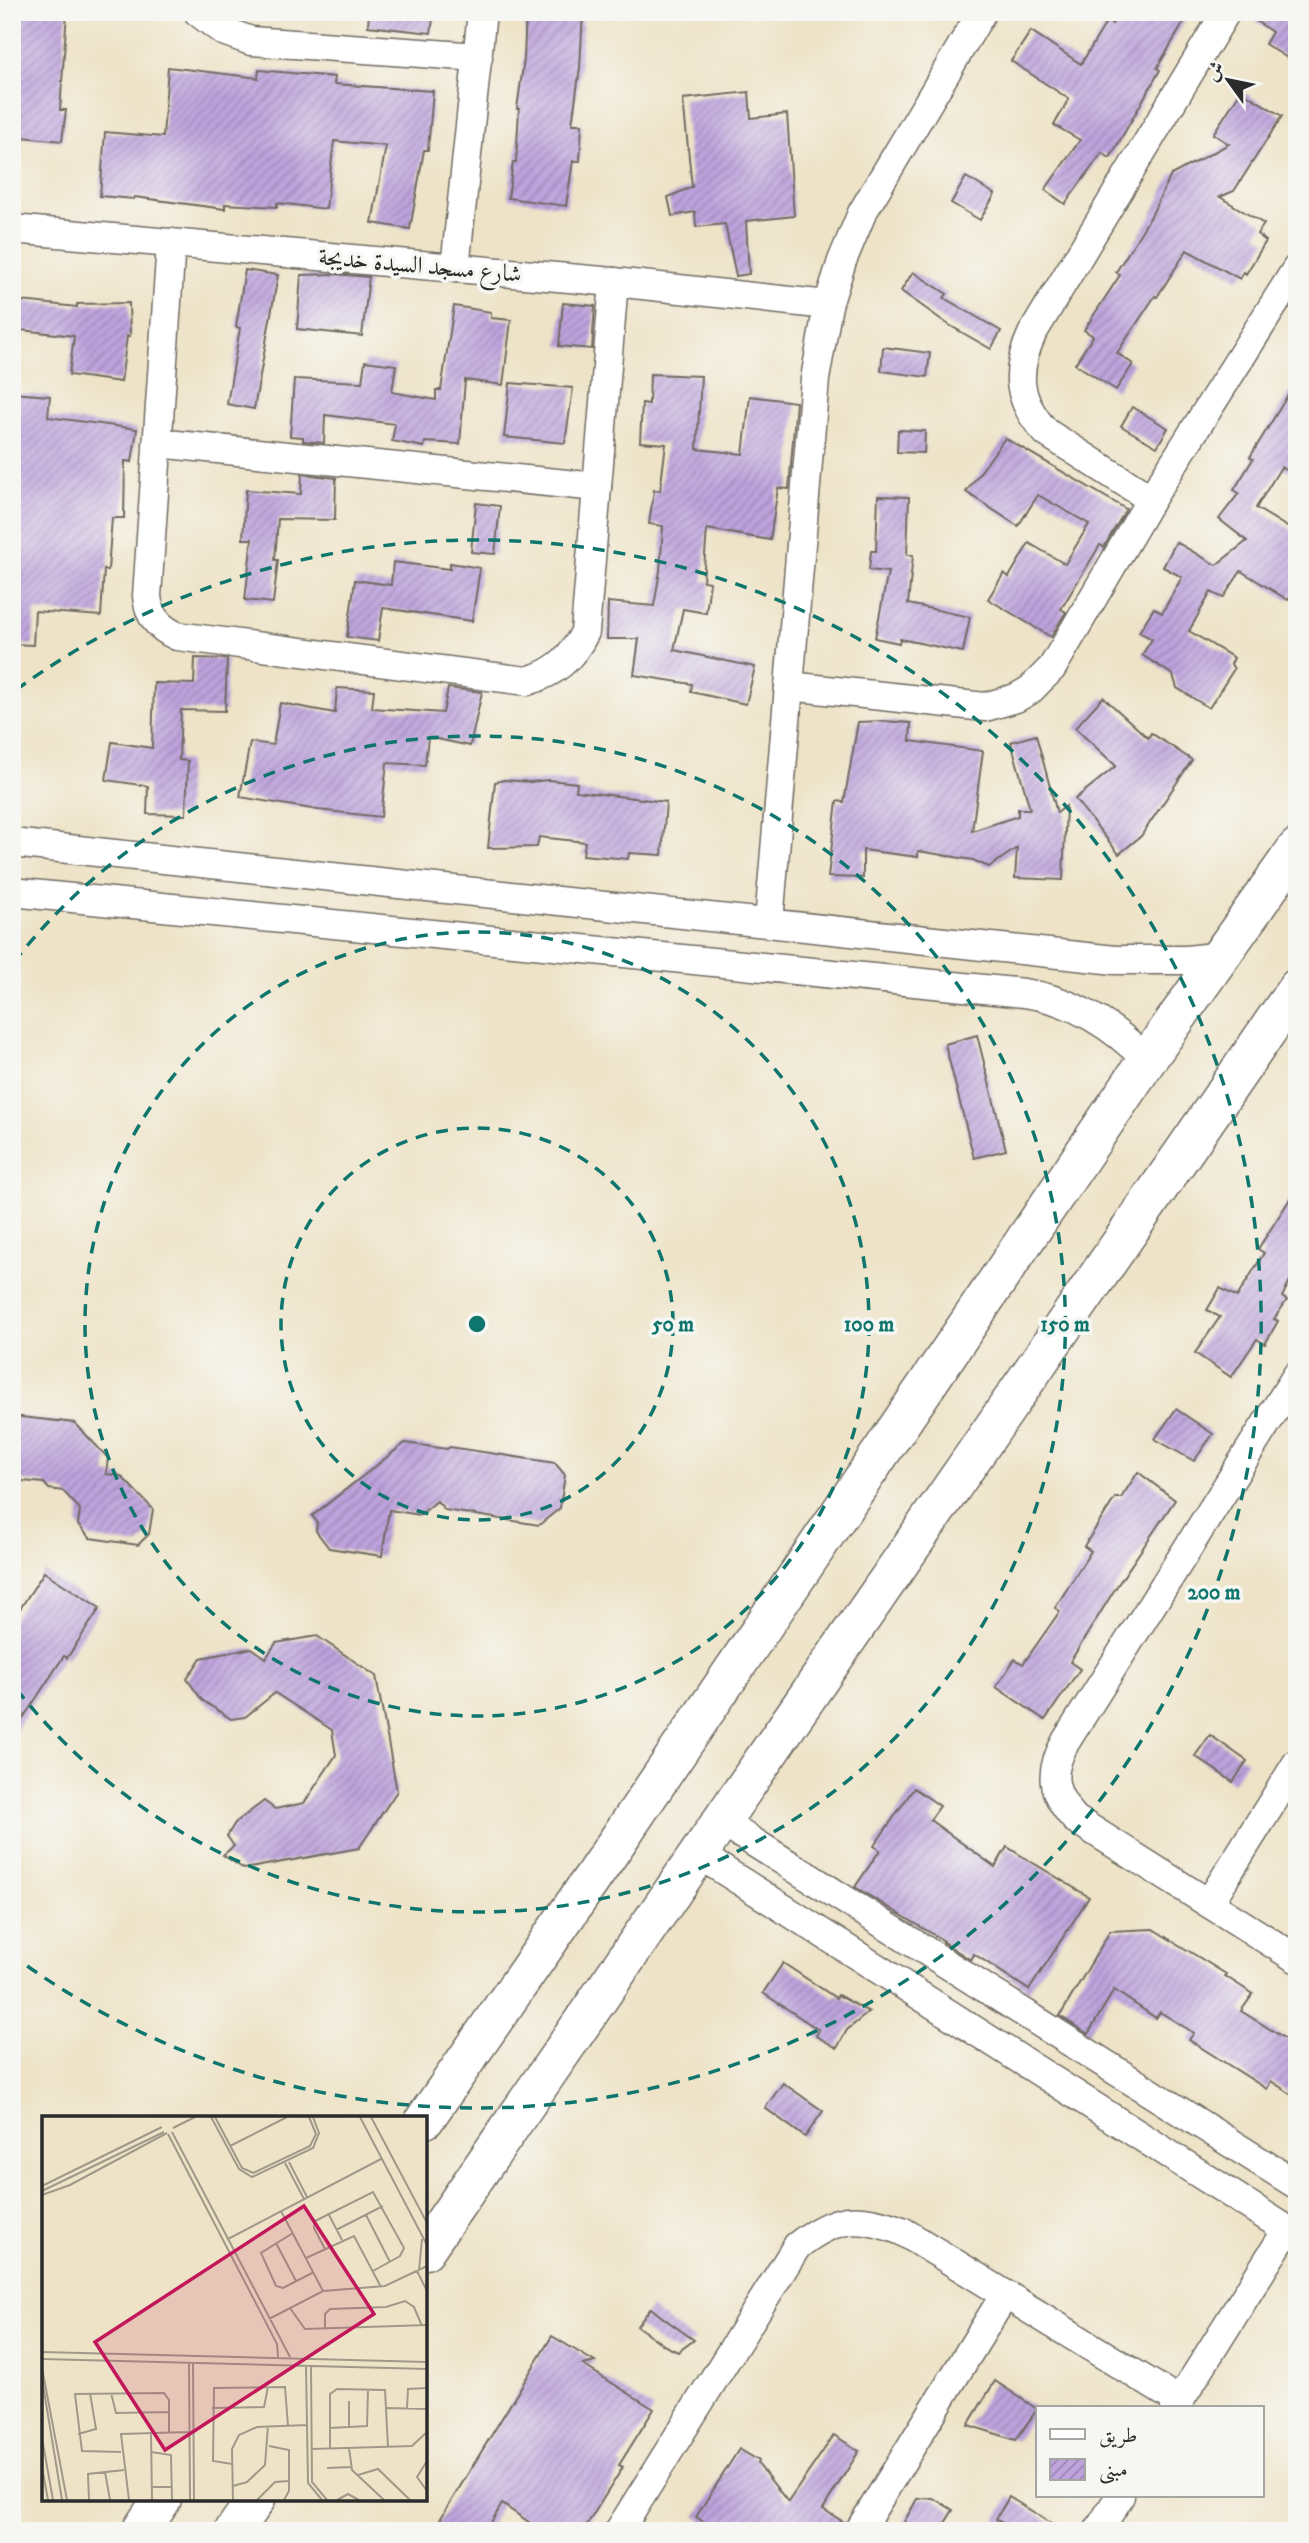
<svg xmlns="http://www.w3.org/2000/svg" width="1309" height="2543" font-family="'IM FELL DW Pica',Amiri,serif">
	<defs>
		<pattern id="building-hatch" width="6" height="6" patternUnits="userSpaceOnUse" patternTransform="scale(1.75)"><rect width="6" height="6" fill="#bea3dd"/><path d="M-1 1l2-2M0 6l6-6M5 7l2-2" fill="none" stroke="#9b85b3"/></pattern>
	</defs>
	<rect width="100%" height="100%" fill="#f6f6f2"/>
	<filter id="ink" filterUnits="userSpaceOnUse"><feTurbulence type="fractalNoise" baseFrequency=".0143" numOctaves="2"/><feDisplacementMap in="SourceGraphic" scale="14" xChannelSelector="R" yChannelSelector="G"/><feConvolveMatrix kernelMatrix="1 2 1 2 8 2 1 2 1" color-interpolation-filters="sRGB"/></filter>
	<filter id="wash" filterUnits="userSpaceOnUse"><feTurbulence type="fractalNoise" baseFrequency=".00686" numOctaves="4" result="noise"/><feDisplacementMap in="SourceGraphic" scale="28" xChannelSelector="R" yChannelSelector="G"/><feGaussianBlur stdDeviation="1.57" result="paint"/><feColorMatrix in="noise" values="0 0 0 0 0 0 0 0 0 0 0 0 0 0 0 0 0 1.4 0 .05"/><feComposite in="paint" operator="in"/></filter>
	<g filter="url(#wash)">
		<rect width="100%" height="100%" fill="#eee3c7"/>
		<g id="blocks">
			<g fill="url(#building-hatch)">
				<path d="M12 12H67L60 110H66L62 141 12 136V93L17 45 12 44Z"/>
				<path d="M369 12H434L431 33 368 26Z"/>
				<path d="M526 12H583L580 68 572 124H582L580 161H573L566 206 508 198 513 162H516L519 109H517L524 59Z"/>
				<path d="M1120 12H1190L1157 68 1160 70 1110 158 1102 153 1065 204 1045 190 1080 140 1054 125 1069 99 1011 61 1031 31 1081 64 1107 21 1112 24Z"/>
				<path d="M1243 12H1297V64L1265 44 1272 32Z"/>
				<path d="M168 67 258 78 259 70 335 77 334 84 433 91 428 150H424L410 229 372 223 386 146 334 141 326 209 277 203V207L225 204V209L134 197V199L100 196 105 132 163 137Z"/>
				<path d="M1241 91 1282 116 1234 191 1220 197 1264 224 1257 234 1266 241 1246 274 1244 272 1240 279 1187 250 1157 297 1155 296 1117 353 1133 364 1116 390 1075 364 1093 336 1084 330 1120 275 1116 272 1151 216 1171 175 1229 144 1213 134Z"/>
				<path d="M749 92 751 118 787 114 794 216 746 221 749 274 736 276 725 224 696 227 695 212 672 216 668 197 692 187 683 99Z"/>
				<path d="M966 177 995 194 980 220 951 203Z"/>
				<path d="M245 270 278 275 254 409 227 404 240 328 236 327Z"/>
				<path d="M913 272 947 294 944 298 1001 331 991 349 949 325 901 291Z"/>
				<path d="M334 274 369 277 362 336 297 329 301 275Z"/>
				<path d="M12 300 77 307V304L129 303 130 336H127L121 382 69 375 74 336 12 329Z"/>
				<path d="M563 303 595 306 592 349 559 346Z"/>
				<path d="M454 306 491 312V318L511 320 503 385 465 380 460 444 425 442 424 447 392 441 395 424 325 415 324 443 303 441V437L290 436 294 379 362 382 365 361 396 365 392 392 436 400V390H441Z"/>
				<path d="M883 347 930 353 927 377 881 371Z"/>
				<path d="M650 374 701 376 697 449 743 454 750 396 796 402 789 489 778 488 770 540 707 529 703 581 710 582 706 613 683 609 674 650 755 667 746 704 691 692 692 684 634 675 639 639H607L608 602 654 606 660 571 663 526 649 524 654 490 660 491 666 444 640 442 642 403 649 404Z"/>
				<path d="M1297 380V458L1288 471 1281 467 1256 508 1297 533V586L1288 600 1241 571 1223 598 1211 592 1189 631 1234 658 1231 664 1234 669 1209 708 1177 688 1173 675 1142 655 1152 639 1139 632 1154 608 1162 613 1182 577 1163 567 1176 542 1216 565 1247 541 1219 519 1239 493 1234 490 1253 459 1250 457Z"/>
				<path d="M510 383 573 388 565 443 504 437Z"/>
				<path d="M12 393 50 396 48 417 137 429 132 462 125 461 124 518H112L108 570H104L101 616 35 611 33 645 12 644Z"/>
				<path d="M1132 407 1168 428 1157 447 1121 426Z"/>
				<path d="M898 430 925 431 924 453 897 452Z"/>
				<path d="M1005 438 1126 509 1104 547 1100 545 1061 609 1066 612 1051 637 988 599 1004 573 1009 577 1029 543 1065 564 1089 524 1038 495 1018 526 966 492Z"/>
				<path d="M302 474 336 478 335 520 278 519 275 560H278L273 603 245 600 252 539H243L246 490 301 494Z"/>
				<path d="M878 496 909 497 907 555H913L908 604 970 617 963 652 900 639 899 643 875 638 888 572 869 570 871 551H876Z"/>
				<path d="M476 503 500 506 495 554 471 552Z"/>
				<path d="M393 562 450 569V563L480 568 472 621 383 608 378 641 347 637 355 580 391 585Z"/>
				<path d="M195 658 227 659 225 711 181 710 179 760 188 761 186 815 147 814 148 786 106 780 112 742 152 748 154 683 194 684Z"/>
				<path d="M337 688 374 690 372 708 443 713 448 688 482 692 470 746 428 737 425 765 387 763 381 817 318 810 240 797 250 742 273 745 280 703 335 713Z"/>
				<path d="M1103 697 1148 738 1151 733 1192 760 1141 836 1119 854 1075 799 1116 766 1075 728Z"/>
				<path d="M883 721 911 723 910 741 983 751 972 831 1018 816V809H1030L1011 742 1036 735 1057 813 1066 806 1063 880 1015 878 1017 848 989 867 973 860 918 851V857L863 850V878L828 877 837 801 844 802 858 722Z"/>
				<path d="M504 780 531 782 548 780 577 783 576 791 666 802 662 855 629 853 628 859 583 855 585 842 539 837 537 847 488 848 495 782Z"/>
				<path d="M977 1035 1006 1150 974 1158 945 1044Z"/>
				<path d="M1297 1188V1266L1282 1297 1287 1300 1274 1319 1278 1321 1265 1344 1257 1339 1231 1377 1195 1353 1220 1317 1207 1310 1220 1288 1237 1297 1264 1253 1258 1249Z"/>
				<path d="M1176 1409 1213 1434 1194 1461 1155 1439Z"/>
				<path d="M12 1416 75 1423 108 1458 106 1474 121 1476 153 1509 149 1534 138 1545 90 1538 78 1525 80 1509 63 1491 49 1489 44 1483 12 1480Z"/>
				<path d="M405 1443 447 1449 450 1447 555 1463 565 1475 560 1508 539 1525 445 1510 437 1501 420 1515 389 1510 382 1556 329 1548 316 1531 317 1522 312 1516Z"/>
				<path d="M1138 1472 1175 1500 1115 1589 1070 1662 1080 1669 1045 1720 996 1687 1015 1659 1023 1664 1060 1611 1055 1608 1091 1551 1084 1546 1115 1498H1121Z"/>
				<path d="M44 1572 100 1608 67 1658 64 1656 12 1735V1621Z"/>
				<path d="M317 1636 376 1676 397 1791 359 1848 244 1869 223 1855 234 1846 227 1836 235 1823 264 1801 275 1809 304 1803 336 1755 332 1730 275 1693 245 1717 231 1719 202 1700 187 1679 201 1658 252 1648 266 1658 276 1643Z"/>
				<path d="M1210 1735 1247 1761 1233 1782 1195 1756Z"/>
				<path d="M914 1788 940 1806 930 1820 995 1867 1007 1847 1089 1897 1029 1990 974 1954 971 1960 943 1942 944 1941 855 1887 880 1850 874 1846Z"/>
				<path d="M1153 1929 1226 1974 1225 1976 1253 1994 1241 2011 1297 2046V2098L1271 2081 1267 2089 1189 2040 1194 2033 1160 2012 1156 2018 1114 1990 1088 2034 1060 2016 1110 1931Z"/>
				<path d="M783 1963 836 1998 838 1995 869 2012 847 2030 837 2048 816 2036 819 2030 763 1993Z"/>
				<path d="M783 2083 823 2111 805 2137 765 2108Z"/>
				<path d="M651 2308 662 2317 694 2340 678 2352 665 2346 637 2326Z"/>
				<path d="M552 2336 595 2362 583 2365 654 2409 619 2465 623 2467 583 2531H542L502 2504 486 2531H433Z"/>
				<path d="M995 2381 1037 2409 1016 2440 968 2425Z"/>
				<path d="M834 2435 859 2451 823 2509 845 2523 842 2531H719L696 2517 739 2449 759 2461 758 2464 788 2502Z"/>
				<path d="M1009 2497 1064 2531H1015L996 2519Z"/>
				<path d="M925 2498H933L953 2510 940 2531H899L917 2499Z"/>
			</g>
		</g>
	</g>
	<g filter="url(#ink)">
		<use href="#blocks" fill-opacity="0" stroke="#6f6b62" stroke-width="2"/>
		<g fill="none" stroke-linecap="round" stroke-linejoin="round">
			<g stroke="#6f6b62" stroke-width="31">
				<g id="street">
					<path d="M198 12 223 31 251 41 478 57"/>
					<path d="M12 229 614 282 828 305"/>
					<path d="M171 243 147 596C149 617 159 628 177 636L527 681C555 673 572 658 585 632L614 282"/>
					<path d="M455 268 482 12"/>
					<path d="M157 443 597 487"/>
					<path d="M1151 499 1047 433C1017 401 1014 373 1032 334L1226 12"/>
					<path d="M789 686 985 707 1016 698 1030 690 1052 668 1151 499 1297 268"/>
					<path d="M12 843 1115 960H1187L1223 956"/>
					<path d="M12 892 1024 993C1073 1000 1112 1025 1147 1060"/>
					<path d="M769 922 815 379 828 305 842 261 862 213 982 12"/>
					<path d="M1297 1375 1066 1741C1048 1773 1051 1792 1075 1819L1297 1959"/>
					<path d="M720 1821 1297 2185"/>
					<path d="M698 1854 1297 2236"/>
					<path d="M1209 1903 1297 1763"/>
					<path d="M1175 2408 1287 2230"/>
					<path d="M619 2531 797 2246C835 2216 858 2214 902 2231L1179 2401"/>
					<path d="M859 2531 1004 2296"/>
					<path d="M1098 2531 1120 2496"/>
				</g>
			</g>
			<g stroke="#6f6b62" stroke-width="41">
				<g id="secondary">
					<path d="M425 2119 593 1877 1147 1060 1297 848"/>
					<path d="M425 2250 1297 988"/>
					<path d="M141 2531 162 2499"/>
					<path d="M234 2531 256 2499"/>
				</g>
			</g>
			<use href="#street" stroke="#fff" stroke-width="28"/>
			<use href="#secondary" stroke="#fff" stroke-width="38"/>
		</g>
	</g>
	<g fill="none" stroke="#0f766e" stroke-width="3.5" stroke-dasharray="12 9">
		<circle cx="477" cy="1324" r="196"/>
		<circle cx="477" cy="1324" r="392"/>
		<path d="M14 962A588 588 0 1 1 14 1686"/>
		<path d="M16 690A784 784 0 1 1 16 1958"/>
	</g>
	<g text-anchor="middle" stroke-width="7" stroke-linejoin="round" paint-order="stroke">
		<g font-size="24" fill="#2b2b2b" stroke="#f6f6f2">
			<text transform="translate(420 265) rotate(5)" y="8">شارع مسجد السيدة خديجة</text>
		</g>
	</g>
	<g transform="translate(42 2116)">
		<rect width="385" height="385" fill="#eee3c7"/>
		<path fill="none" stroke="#a09989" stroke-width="2" d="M169 1 197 53 210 61 271 32 277 17 271 1M173 1 200 52 211 57 268 30 274 18 267 1M318 1 385 129M329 1 385 107M131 12 153 1M130 16 248 241M126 18 235 228 236 241M188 30 245 1M247 46 265 81M243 47 262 83M0 70 120 11M0 75 122 16M0 79 28 69 125 17M239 95 281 175M286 97 300 124M324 99 348 146M294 114 341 90M251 117 219 137 234 170 241 172 272 156M186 123 339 43M234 127 254 165M283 133 272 112 273 105 331 76 362 132 358 140 331 155M264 142 312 120 339 171M377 154 380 123M375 155 385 175M248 192 263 213 385 209M227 203 281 175 343 170 385 150M283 212V198L288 193 344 191 363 185 372 191 380 210M0 236 385 246M0 243 385 253M147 247 148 384M151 247 152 384M264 250 266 367 280 384M269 251 270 366 285 384M0 252 25 384M0 263 20 384M69 277 74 297 127 296M307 285V312M170 292 222 291 226 271M345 292 385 293M365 292 366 273 385 272M288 312 325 310 326 273M109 316 110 384M36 318 54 313 48 277M0 322 11 384M227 330 247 334V375L242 384M288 332V278L295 273 343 274 346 331M307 332 310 354 342 384M270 333 370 330 385 316M79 336 40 335 33 278 122 277 127 284V316M109 336 129 339 130 384M190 348 171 345 172 272 243 271 246 310M0 351 6 384M285 352 309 351M63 356 68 384M316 359 336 353 368 384M191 370 205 366 223 349 226 310M109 371H130M385 375 375 361 385 345M47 384 46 358 82 354M87 384 79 318 147 316M191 384 190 333 197 319 215 311 265 309M215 384 233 366 247 365M295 384 306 378 317 384"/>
		<path fill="#c2185b" fill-opacity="0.15" stroke="#c2185b" stroke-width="3.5" d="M262 90 332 198 123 334 53 226Z"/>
		<rect width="385" height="385" fill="none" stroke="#2b2b2b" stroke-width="3.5"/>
	</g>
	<circle cx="477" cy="1324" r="10" fill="#0f766e" stroke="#f6f6f2" stroke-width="3.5"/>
	<g font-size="21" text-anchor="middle" font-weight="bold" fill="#0f766e" stroke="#f6f6f2" stroke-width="7" stroke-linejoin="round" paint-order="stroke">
		<text x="673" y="1331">50 m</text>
		<text x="869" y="1331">100 m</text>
		<text x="1065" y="1331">150 m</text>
		<text x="1214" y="1599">200 m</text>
	</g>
	<rect width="1309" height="2543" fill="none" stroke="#f6f6f2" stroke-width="42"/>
	<rect x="1036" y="2406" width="228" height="91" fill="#f6f6f2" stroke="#a5a5a2" stroke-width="2"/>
	<rect x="1050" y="2429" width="35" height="10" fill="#ffffff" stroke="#a5a5a2" stroke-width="2"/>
	<text x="1099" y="2442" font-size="21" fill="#2b2b2b">طريق</text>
	<rect x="1050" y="2459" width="35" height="21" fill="url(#building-hatch)" stroke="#a5a5a2" stroke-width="2"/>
	<text x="1099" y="2476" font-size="21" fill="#2b2b2b">مبنى</text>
	<g transform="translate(1228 80) rotate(303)" stroke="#f6f6f2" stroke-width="5" paint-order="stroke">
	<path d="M0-5L12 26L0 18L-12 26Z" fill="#2b2b2b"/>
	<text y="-10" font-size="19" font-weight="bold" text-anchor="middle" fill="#2b2b2b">ش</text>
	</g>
</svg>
